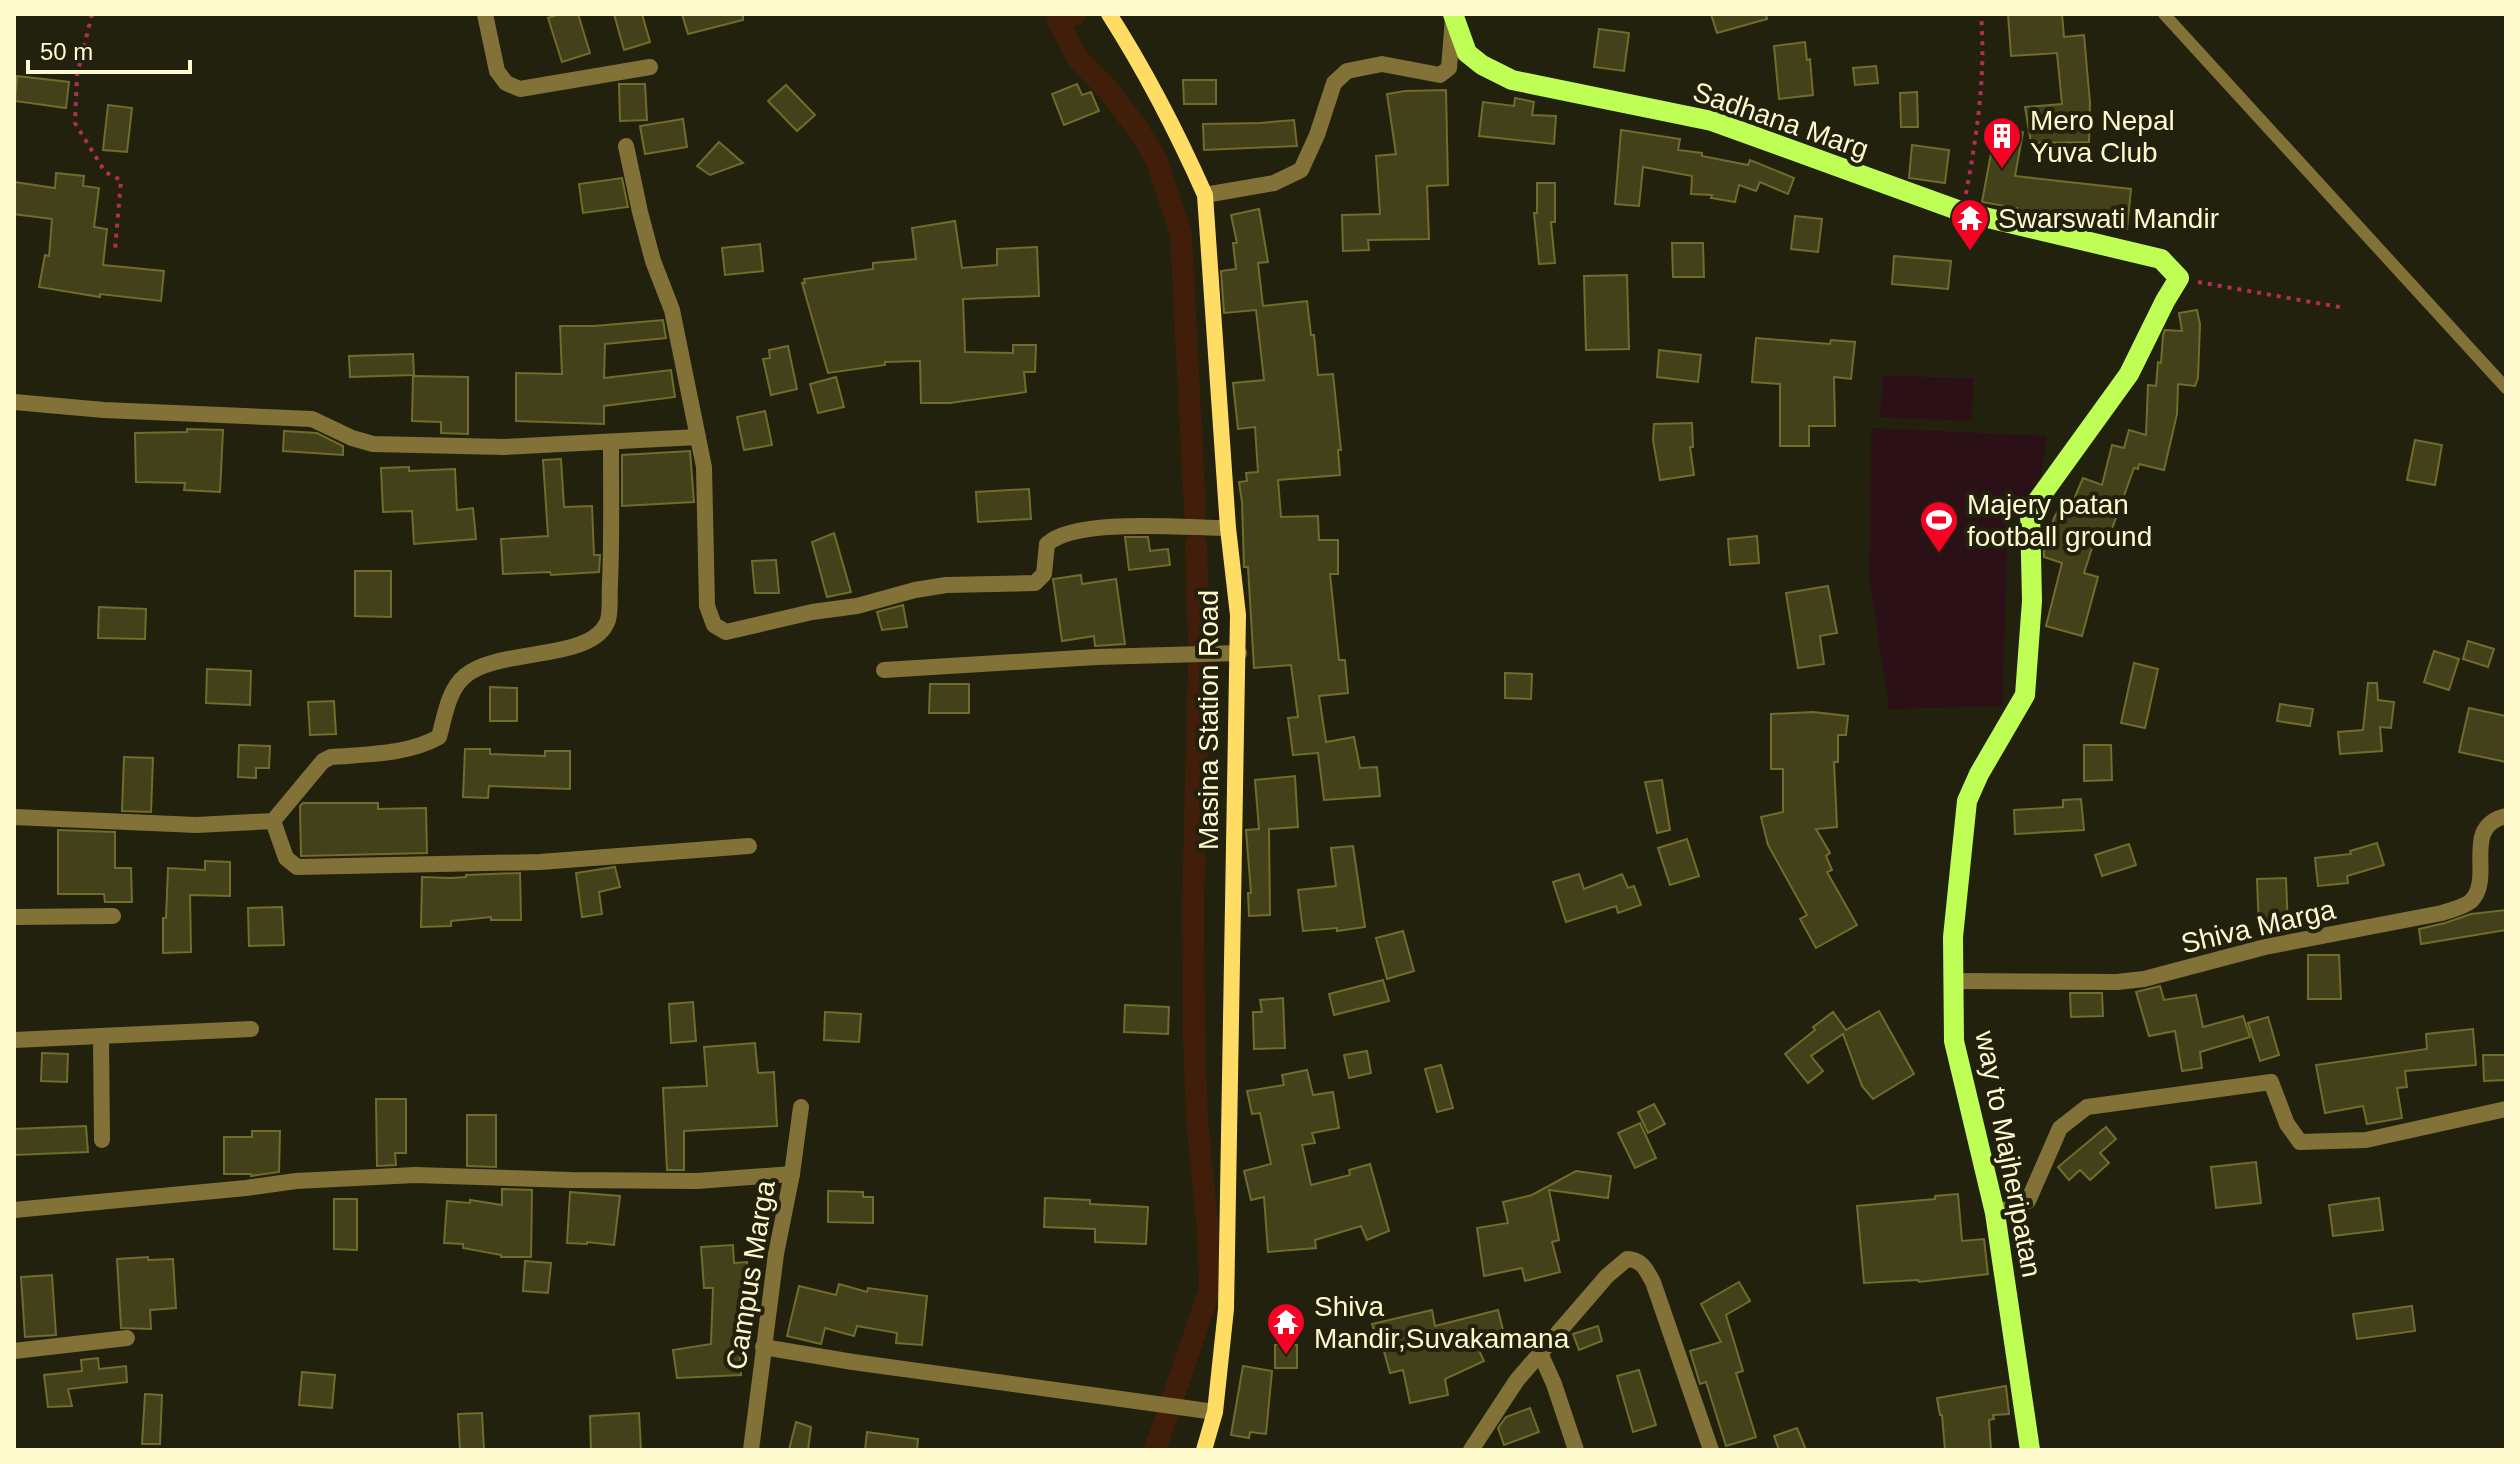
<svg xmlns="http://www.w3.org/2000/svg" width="2520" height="1464" font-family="Arial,sans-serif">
	<rect width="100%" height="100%" fill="#22210d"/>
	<g fill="#2c1018">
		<path d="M1883 376 1973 378 1972 421 1880 417Z"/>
		<path d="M1871 428 2047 436 2041 475 2008 528 2002 706 1889 709 1870 580Z"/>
	</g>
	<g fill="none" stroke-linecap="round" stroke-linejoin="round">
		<g stroke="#401e09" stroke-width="22">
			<path d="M1076 14 1058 21 1078 59 1108 90 1135 125 1156 159 1181 234 1195 512"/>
			<path d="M1196 545 1199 648"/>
			<path d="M1155 1450 1210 1289 1208 1232 1197 1119 1194 1036 1193 905 1199 662"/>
		</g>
	</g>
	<g fill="#434119" stroke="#706c2b" stroke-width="2">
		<path d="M560 14H578L590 53 562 62 548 18Z"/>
		<path d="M614 14H642L650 42 624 50Z"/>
		<path d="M682 14H743V20L688 34Z"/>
		<path d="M1711 14H1766L1767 19 1717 33Z"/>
		<path d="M2008 14H2062L2064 37 2084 35 2090 103 2089 142 2031 143 2025 107 2062 104 2057 53 2011 56Z"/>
		<path d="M1599 29 1629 33 1624 71 1594 67Z"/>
		<path d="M1805 42 1807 60 1810 59 1813 95 1779 99 1774 46Z"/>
		<path d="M1876 66 1878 83 1855 85 1853 68Z"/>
		<path d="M17 76 69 82 66 108 15 101Z"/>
		<path d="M1183 80H1216V104H1184Z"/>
		<path d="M619 84H645L647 120 620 121Z"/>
		<path d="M1077 84 1082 95 1091 92 1099 111 1064 125 1052 94Z"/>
		<path d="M786 85 815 115 797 131 768 101Z"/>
		<path d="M1446 90 1448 185 1427 186 1429 239 1368 240 1369 250 1343 251 1342 215 1380 214 1376 156 1396 154 1387 94 1405 91Z"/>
		<path d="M1917 92 1918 127H1901L1900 93Z"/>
		<path d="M1515 98 1534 102 1532 115 1556 116 1554 144 1479 136 1483 102 1514 106Z"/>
		<path d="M108 105 132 108 127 152 103 150Z"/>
		<path d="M683 119 687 147 645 154 640 126Z"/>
		<path d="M1294 120 1297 146 1204 150 1203 124 1259 123Z"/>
		<path d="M1996 127 2023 132 2015 176 2131 189 2127 229 2056 221 2017 211V208L1982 202Z"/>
		<path d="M1621 130 1680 139 1678 150 1702 153V156L1748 165 1750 160 1794 178 1788 194 1760 182 1756 191 1739 185 1735 202 1711 198 1712 195 1691 194 1692 176 1643 167 1639 206 1615 204Z"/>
		<path d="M719 142 743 163 710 175 697 166Z"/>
		<path d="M1912 145 1949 150 1945 183 1909 178Z"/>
		<path d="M56 173 84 176 83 186 99 188 94 227 107 229 103 265 164 271 161 301 100 294V297L39 287 45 255 49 256 52 219 14 214V182L55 188Z"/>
		<path d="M622 178 628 207 583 213 579 184Z"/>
		<path d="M1537 183H1555V222H1551L1555 263 1539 264 1534 213H1537Z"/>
		<path d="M1259 209 1268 262 1258 263 1263 306 1307 301 1311 335H1314L1318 375 1333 374 1341 450H1338L1340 475 1278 480 1281 517 1318 516 1319 540H1338V574H1330L1339 660H1345L1348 693 1319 696 1326 742 1354 737 1360 768 1377 767 1380 796 1324 800 1318 753 1293 755 1288 718 1298 717 1291 665 1254 668 1248 567H1244L1242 502 1239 482 1247 481 1246 473 1258 472 1255 427 1238 429 1233 383 1264 380 1256 310 1224 313 1221 271 1236 269 1233 243H1237L1231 215Z"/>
		<path d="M1795 216 1822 219 1818 252 1791 249Z"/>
		<path d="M955 221 962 268 997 265V249L1037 247 1039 296 963 299 965 352 1013 353V345H1036L1035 372H1024L1026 392 950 403H921L920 361 885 362V365L828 373 802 283H805L804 279 873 269V263L916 259 912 228Z"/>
		<path d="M1672 243H1703L1704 277H1673Z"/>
		<path d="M760 244 763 271 725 275 722 248Z"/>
		<path d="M1894 256 1951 261 1948 289 1892 284Z"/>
		<path d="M1627 275 1629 349 1586 350 1584 276Z"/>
		<path d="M2197 310 2200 324 2198 378 2195 386 2178 384 2177 414 2164 470 2139 464 2138 469 2134 468 2109 537 2097 532 2084 573 2098 577 2082 636 2046 626 2062 563 2044 557V550L2054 518 2060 507 2066 509 2071 498 2074 499 2083 478 2102 485 2112 445 2124 448 2129 430 2146 435 2148 385 2156 386 2158 362 2161 363 2163 335 2165 330 2182 331 2179 313Z"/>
		<path d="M663 320 666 338 605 344 604 378 671 370 675 397 604 406V424L516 421V373L562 374 560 326H594Z"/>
		<path d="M1756 338 1830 344 1831 340 1855 342 1851 379 1834 377 1835 426H1809V446H1780V384L1752 382Z"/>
		<path d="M788 346 797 389 771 395 763 359 770 358 769 350Z"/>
		<path d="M1659 350 1701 355 1698 382 1657 377Z"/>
		<path d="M413 354 414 375 350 377 349 356Z"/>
		<path d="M413 376 468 377V434L441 433V422L412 421Z"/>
		<path d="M836 377 844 407 818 413 810 384Z"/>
		<path d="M765 411 772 445 744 450 737 417Z"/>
		<path d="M1692 423 1693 447H1690L1694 475 1660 480 1653 440 1654 424Z"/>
		<path d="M187 429 223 430 220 492 184 490 185 483 136 482 135 433 187 432Z"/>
		<path d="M284 431 317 433 343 446V455L283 451Z"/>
		<path d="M2415 440 2442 445 2435 485 2407 480Z"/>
		<path d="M690 451 694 502 622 506V455Z"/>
		<path d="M561 459 564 507 592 506 594 555H600L599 572 551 575 550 572 503 574 501 539 548 536 543 460Z"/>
		<path d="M409 467V471L455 469 457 510 473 508 476 539 414 544 412 511 383 512 381 468Z"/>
		<path d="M1029 489 1031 519 978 522 976 492Z"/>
		<path d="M834 533 851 592 827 597 812 542Z"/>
		<path d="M1757 536 1759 563 1730 565 1728 539Z"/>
		<path d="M1125 537H1148L1150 551 1168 549 1170 565 1129 570Z"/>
		<path d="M776 560 779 593H755L752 561Z"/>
		<path d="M355 571H391V617L355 616Z"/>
		<path d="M1081 575 1082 584 1116 579 1125 644 1095 646 1094 636 1062 641 1053 579Z"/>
		<path d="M1828 586 1837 633 1820 636 1824 664 1798 668 1786 593Z"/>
		<path d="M903 605 907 627 882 630 877 612Z"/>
		<path d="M99 607 146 609 145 639 98 638Z"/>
		<path d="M2468 641 2494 649 2488 667 2463 659Z"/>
		<path d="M2434 651 2459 659 2449 690 2424 682Z"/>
		<path d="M2134 663 2158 669 2145 728 2121 723Z"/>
		<path d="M207 669 251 671 250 705 206 703Z"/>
		<path d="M1505 673 1532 674 1531 699 1505 698Z"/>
		<path d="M2368 683H2377L2378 700 2394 702 2391 728 2380 727 2382 751 2340 754 2338 732 2363 730Z"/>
		<path d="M930 684H969V713H929Z"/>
		<path d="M490 687 517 688V721H490Z"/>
		<path d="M334 701 336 734 310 735 308 702Z"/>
		<path d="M2280 704 2313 709 2310 726 2277 721Z"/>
		<path d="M2469 708 2506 716V762L2459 752Z"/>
		<path d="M1813 712 1848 716 1846 735H1838V762H1834L1837 827 1816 829 1830 853 1826 856 1832 870 1827 872 1857 925 1816 948 1800 919 1807 915 1768 845 1761 817 1783 812V769H1771V714Z"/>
		<path d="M239 745 270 746 269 768H256V778L238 777Z"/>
		<path d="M2084 745H2111L2112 780 2084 781Z"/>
		<path d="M465 749H490V754L545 756V751H570V789L489 786 488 798 463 797Z"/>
		<path d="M124 757 153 758 151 812 122 811Z"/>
		<path d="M1295 776 1298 827 1269 829 1270 915 1249 916 1248 893H1251L1246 830 1259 829 1255 780Z"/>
		<path d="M1662 780 1670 830 1657 833 1645 782Z"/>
		<path d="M2081 799 2084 830 2015 834 2014 810 2063 807V800Z"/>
		<path d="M303 803H378V809L426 808 427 853 301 856 300 806Z"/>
		<path d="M58 830 115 832V868H131L132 902H105L104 894H58Z"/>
		<path d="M1687 839 1699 876 1670 885 1658 848Z"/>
		<path d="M2377 843 2384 865 2347 876 2348 883 2318 886 2315 858 2351 854 2350 851Z"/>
		<path d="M2129 844 2136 865 2102 876 2095 855Z"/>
		<path d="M1353 846 1365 927 1337 931V928L1303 931 1298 890 1336 886 1331 848Z"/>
		<path d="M205 861 230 862V896L190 895 191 952 163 953V918H166L168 868 205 870Z"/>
		<path d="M615 867 620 887 599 892 602 914 582 917 576 873Z"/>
		<path d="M520 873 521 920H491V917L451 921V926L421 927 422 877 450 878 466 877V875Z"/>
		<path d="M1579 874 1584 889 1622 874 1628 888 1634 886 1641 905 1618 913 1616 906 1566 922 1553 882Z"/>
		<path d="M2286 878 2288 928 2259 929 2257 879Z"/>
		<path d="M282 907 284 945 249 946 248 908Z"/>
		<path d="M2506 910V930L2421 944 2419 929 2445 923 2471 914Z"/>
		<path d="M1403 931 1414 971 1387 979 1376 938Z"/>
		<path d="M2308 955H2339L2341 999H2308Z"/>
		<path d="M1383 980 1389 1001 1334 1015 1329 994Z"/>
		<path d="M2160 986 2164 1000 2196 995 2203 1027 2243 1016 2250 1037 2200 1052 2202 1068 2182 1071 2175 1031 2149 1036 2136 992Z"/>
		<path d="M2070 993H2102L2103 1016 2071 1017Z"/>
		<path d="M1283 998 1285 1048 1254 1049 1253 1012H1262L1260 1000Z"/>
		<path d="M693 1002 696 1041 671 1043 669 1004Z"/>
		<path d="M1125 1005 1169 1007 1168 1034 1124 1032Z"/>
		<path d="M1879 1011 1914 1074 1873 1099 1862 1086 1843 1034 1811 1056 1823 1071 1808 1083 1785 1054 1815 1030 1813 1027 1833 1012 1846 1030Z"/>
		<path d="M825 1012 861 1014 859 1042 824 1040Z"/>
		<path d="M2268 1017 2279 1055 2260 1061 2248 1023Z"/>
		<path d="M2473 1029 2476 1065 2405 1071 2407 1087 2397 1088 2402 1118 2367 1124 2363 1106 2325 1113 2316 1065 2427 1049 2426 1034Z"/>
		<path d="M755 1043 758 1073 774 1072 777 1126 684 1131V1170H667L663 1088 707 1086 704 1047Z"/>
		<path d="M1367 1051 1371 1073 1349 1078 1344 1055Z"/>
		<path d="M42 1053 68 1054 67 1082 41 1081Z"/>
		<path d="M2483 1055H2506V1080L2484 1081Z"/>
		<path d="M1441 1065 1453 1108 1437 1112 1425 1069Z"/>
		<path d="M1307 1070 1313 1095 1333 1092 1339 1128 1312 1133 1315 1143 1302 1145 1311 1185 1350 1175 1349 1170 1370 1164 1389 1231 1367 1240 1361 1226 1315 1240 1316 1248 1268 1252 1264 1197 1251 1200 1244 1171 1271 1164 1260 1113 1252 1114 1247 1091 1284 1085 1282 1075Z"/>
		<path d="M376 1099H406V1153H395L396 1165 377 1166Z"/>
		<path d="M1654 1104 1665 1124 1648 1133 1638 1112Z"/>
		<path d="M467 1115H496V1167L467 1166Z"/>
		<path d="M1640 1123 1656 1158 1635 1168 1618 1133Z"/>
		<path d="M86 1126 88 1152 14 1155V1129Z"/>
		<path d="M2106 1127 2116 1139 2100 1153 2109 1163 2090 1180 2080 1170 2069 1180 2058 1167Z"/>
		<path d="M252 1131H280L279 1172 251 1176V1174H224V1137H252Z"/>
		<path d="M2256 1162 2261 1203 2216 1208 2211 1167Z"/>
		<path d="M1576 1171 1611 1176 1608 1198 1549 1190 1559 1240 1552 1242 1560 1272 1525 1281 1522 1268 1484 1276 1477 1228 1508 1223 1503 1202 1532 1195Z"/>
		<path d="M502 1189 532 1190 531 1257H501V1255L463 1248V1244L444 1243 447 1201 470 1203V1200L502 1205Z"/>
		<path d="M828 1191 863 1192V1197H873V1223L828 1222Z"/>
		<path d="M570 1192 620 1196 614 1245 587 1242V1244L567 1243Z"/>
		<path d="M1958 1194 1962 1241 1984 1239 1988 1274 1919 1282 1918 1280 1864 1283 1857 1206 1935 1199V1196Z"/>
		<path d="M1045 1198 1090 1200V1204L1148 1207 1146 1244 1095 1242V1229L1044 1227Z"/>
		<path d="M2379 1198 2383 1230 2333 1236 2329 1205Z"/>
		<path d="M334 1199H357V1250L334 1249Z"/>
		<path d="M733 1245 734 1263 747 1262 749 1286H741L740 1326H738L741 1375 677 1378 673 1350 711 1344 713 1288H704L701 1247Z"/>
		<path d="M148 1257V1260L173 1259 176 1308 150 1310 151 1329 121 1328 117 1259Z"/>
		<path d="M525 1261 551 1263 548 1293 523 1291Z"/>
		<path d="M52 1275 56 1335 25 1337 21 1277Z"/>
		<path d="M1739 1282 1750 1301 1726 1315 1743 1371 1736 1373 1756 1437 1726 1446 1706 1382 1700 1384 1690 1351 1721 1342 1701 1304Z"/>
		<path d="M839 1284 867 1292 868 1288 927 1296 922 1345 896 1343 897 1333 857 1326 854 1336 825 1328 821 1344 787 1336 799 1286 836 1295Z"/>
		<path d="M2412 1306 2415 1331 2357 1339 2353 1314Z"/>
		<path d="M1432 1310 1435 1326 1498 1310 1503 1330 1473 1338 1484 1361 1445 1379 1448 1395 1410 1403 1403 1370 1390 1373 1382 1344 1378 1345 1372 1324Z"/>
		<path d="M1598 1326 1602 1341 1579 1350 1573 1334Z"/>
		<rect x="1275" y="1345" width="22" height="23"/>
		<path d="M98 1358 99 1369 126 1366 127 1382 68 1389 72 1406 48 1407 44 1375 82 1371 81 1360Z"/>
		<path d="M1243 1366 1272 1371 1266 1434 1250 1432 1249 1438 1231 1435Z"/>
		<path d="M1639 1370 1656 1425 1633 1432 1617 1376Z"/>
		<path d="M302 1372 335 1375 332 1408 299 1405Z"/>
		<path d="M2006 1386 2009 1414 1993 1415 1994 1419 1989 1420 1991 1450H1945L1942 1415H1940L1937 1398Z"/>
		<path d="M145 1394 162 1395 160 1444H142Z"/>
		<path d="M1530 1408 1539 1432 1504 1445 1498 1428 1506 1417Z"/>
		<path d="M482 1413 484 1450H460L458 1414Z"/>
		<path d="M639 1413 641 1450H591L590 1416Z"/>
		<path d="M796 1422 811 1427 808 1450H789Z"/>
		<path d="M1797 1428 1806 1450H1779L1774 1436Z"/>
		<path d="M867 1432 918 1439 917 1450H865Z"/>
	</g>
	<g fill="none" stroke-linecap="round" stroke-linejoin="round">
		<g stroke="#b52c56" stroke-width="4" stroke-dasharray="4 6" stroke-linecap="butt">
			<path d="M92 14 77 75 75 123 105 172 121 180 115 250"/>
			<path d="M1966 194C1977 134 1986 75 1981 14"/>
			<path d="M2198 282 2345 308"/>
		</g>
		<path stroke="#827237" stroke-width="12" d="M2164 14 2506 388"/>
		<g stroke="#827237" stroke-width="16">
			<path d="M485 14 497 71 506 83 520 89 650 67"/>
			<path d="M626 146 640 212 653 261 672 310 704 467 707 606 714 625 726 632 812 612 857 606 915 590 946 585 1035 583 1044 574 1047 544C1076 517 1187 528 1228 528"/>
			<path d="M1205 195 1274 183 1301 170 1317 135 1334 83 1347 71 1382 64 1440 75 1449 68 1453 18"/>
			<path d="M14 402 104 410 312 419 352 438 373 444 504 447 698 437"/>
			<path d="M884 670 1096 657 1239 653"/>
			<path d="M14 817 196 825 273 821 323 761 331 757C368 754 406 755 439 737 445 716 448 690 465 676 499 647 594 662 608 620 611 609 609 594 610 583 612 536 611 490 611 443"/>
			<path d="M273 821 286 858 297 867 540 862 749 846"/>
			<path d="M14 917 113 916"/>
			<path d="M1952 981 2117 982 2144 979 2265 947 2442 913C2451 910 2464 907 2471 901 2495 877 2460 827 2506 816"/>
			<path d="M101 1036 102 1140"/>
			<path d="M14 1040 251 1029"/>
			<path d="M14 1210 246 1188 296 1181 415 1175 571 1180 697 1181 792 1174"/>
			<path d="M1995 1213 2028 1201 2060 1128 2087 1107 2271 1082 2287 1124 2300 1142 2366 1140 2506 1109"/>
			<path d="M763 1347 853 1362 1215 1412"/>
			<path d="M14 1351 127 1338"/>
			<path d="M1540 1353 1554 1384 1576 1450"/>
			<path d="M751 1450 776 1254 792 1174 801 1107"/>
			<path d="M1471 1450 1517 1380 1607 1276 1627 1259C1643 1260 1646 1270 1653 1282L1711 1450"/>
		</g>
		<path stroke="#ffdd65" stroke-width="16" d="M1109 14C1146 72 1177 132 1205 195L1228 528 1238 615 1226 1309 1215 1412 1204 1450"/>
		<path stroke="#bfff55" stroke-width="20" d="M1453 14 1467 53 1482 65 1512 80 1712 121 1963 212 2161 259 2179 278 2165 301 2129 374 2030 511 2032 601 2025 695 1979 774 1967 801 1953 937 1954 1041 1995 1213 2030 1450"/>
	</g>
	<defs>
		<g id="building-pin" transform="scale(2)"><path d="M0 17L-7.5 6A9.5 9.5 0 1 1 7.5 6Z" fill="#f90025" stroke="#22210d"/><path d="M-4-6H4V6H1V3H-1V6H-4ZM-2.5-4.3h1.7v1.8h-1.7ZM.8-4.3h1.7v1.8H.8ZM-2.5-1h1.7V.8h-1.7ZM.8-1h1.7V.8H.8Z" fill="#fff"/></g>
		<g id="temple-pin" transform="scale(2)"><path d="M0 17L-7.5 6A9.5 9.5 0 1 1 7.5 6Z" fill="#f90025" stroke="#22210d"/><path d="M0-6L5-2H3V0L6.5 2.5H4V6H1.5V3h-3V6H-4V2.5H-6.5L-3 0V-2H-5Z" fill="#fff"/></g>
		<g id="stadium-pin" transform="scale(2)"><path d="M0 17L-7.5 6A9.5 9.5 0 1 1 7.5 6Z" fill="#f90025" stroke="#22210d"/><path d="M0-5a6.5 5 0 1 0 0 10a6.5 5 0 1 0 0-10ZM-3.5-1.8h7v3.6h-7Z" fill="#fff"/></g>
	</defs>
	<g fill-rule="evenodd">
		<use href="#building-pin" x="2002" y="136"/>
		<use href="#temple-pin" x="1970" y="218"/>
		<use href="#stadium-pin" x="1939" y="520"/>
		<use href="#temple-pin" x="1286" y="1322"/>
	</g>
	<g text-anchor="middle" stroke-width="8" stroke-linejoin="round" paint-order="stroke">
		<g font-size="28" fill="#fff9ce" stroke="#22210d">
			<text transform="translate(1781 120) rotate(19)" y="10">Sadhana Marg</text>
			<text transform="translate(1208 720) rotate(-90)" y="10">Masina Station Road</text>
			<text transform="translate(2258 926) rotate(-13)" y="10">Shiva Marga</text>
			<text transform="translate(2009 1154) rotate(79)" y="10">way to Majheripatan</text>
			<text transform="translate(750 1275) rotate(-81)" y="10">Campus Marga</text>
		</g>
		<g font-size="28" fill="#fff9ce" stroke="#22210d" text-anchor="start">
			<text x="2030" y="130">Mero Nepal<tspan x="2030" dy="32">Yuva Club</tspan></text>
			<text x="1998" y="228">Swarswati Mandir</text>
			<text x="1967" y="514">Majery patan<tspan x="1967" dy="32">football ground</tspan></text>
			<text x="1314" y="1316">Shiva<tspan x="1314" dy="32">Mandir,Suvakamana</tspan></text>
		</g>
	</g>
	<rect width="2520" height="1464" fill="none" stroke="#fff9ce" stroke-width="32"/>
	<path d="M28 60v12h162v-12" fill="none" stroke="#fff9ce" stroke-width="4"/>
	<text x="40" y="60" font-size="24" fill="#fff9ce" stroke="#22210d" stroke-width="6" paint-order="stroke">50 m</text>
</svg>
